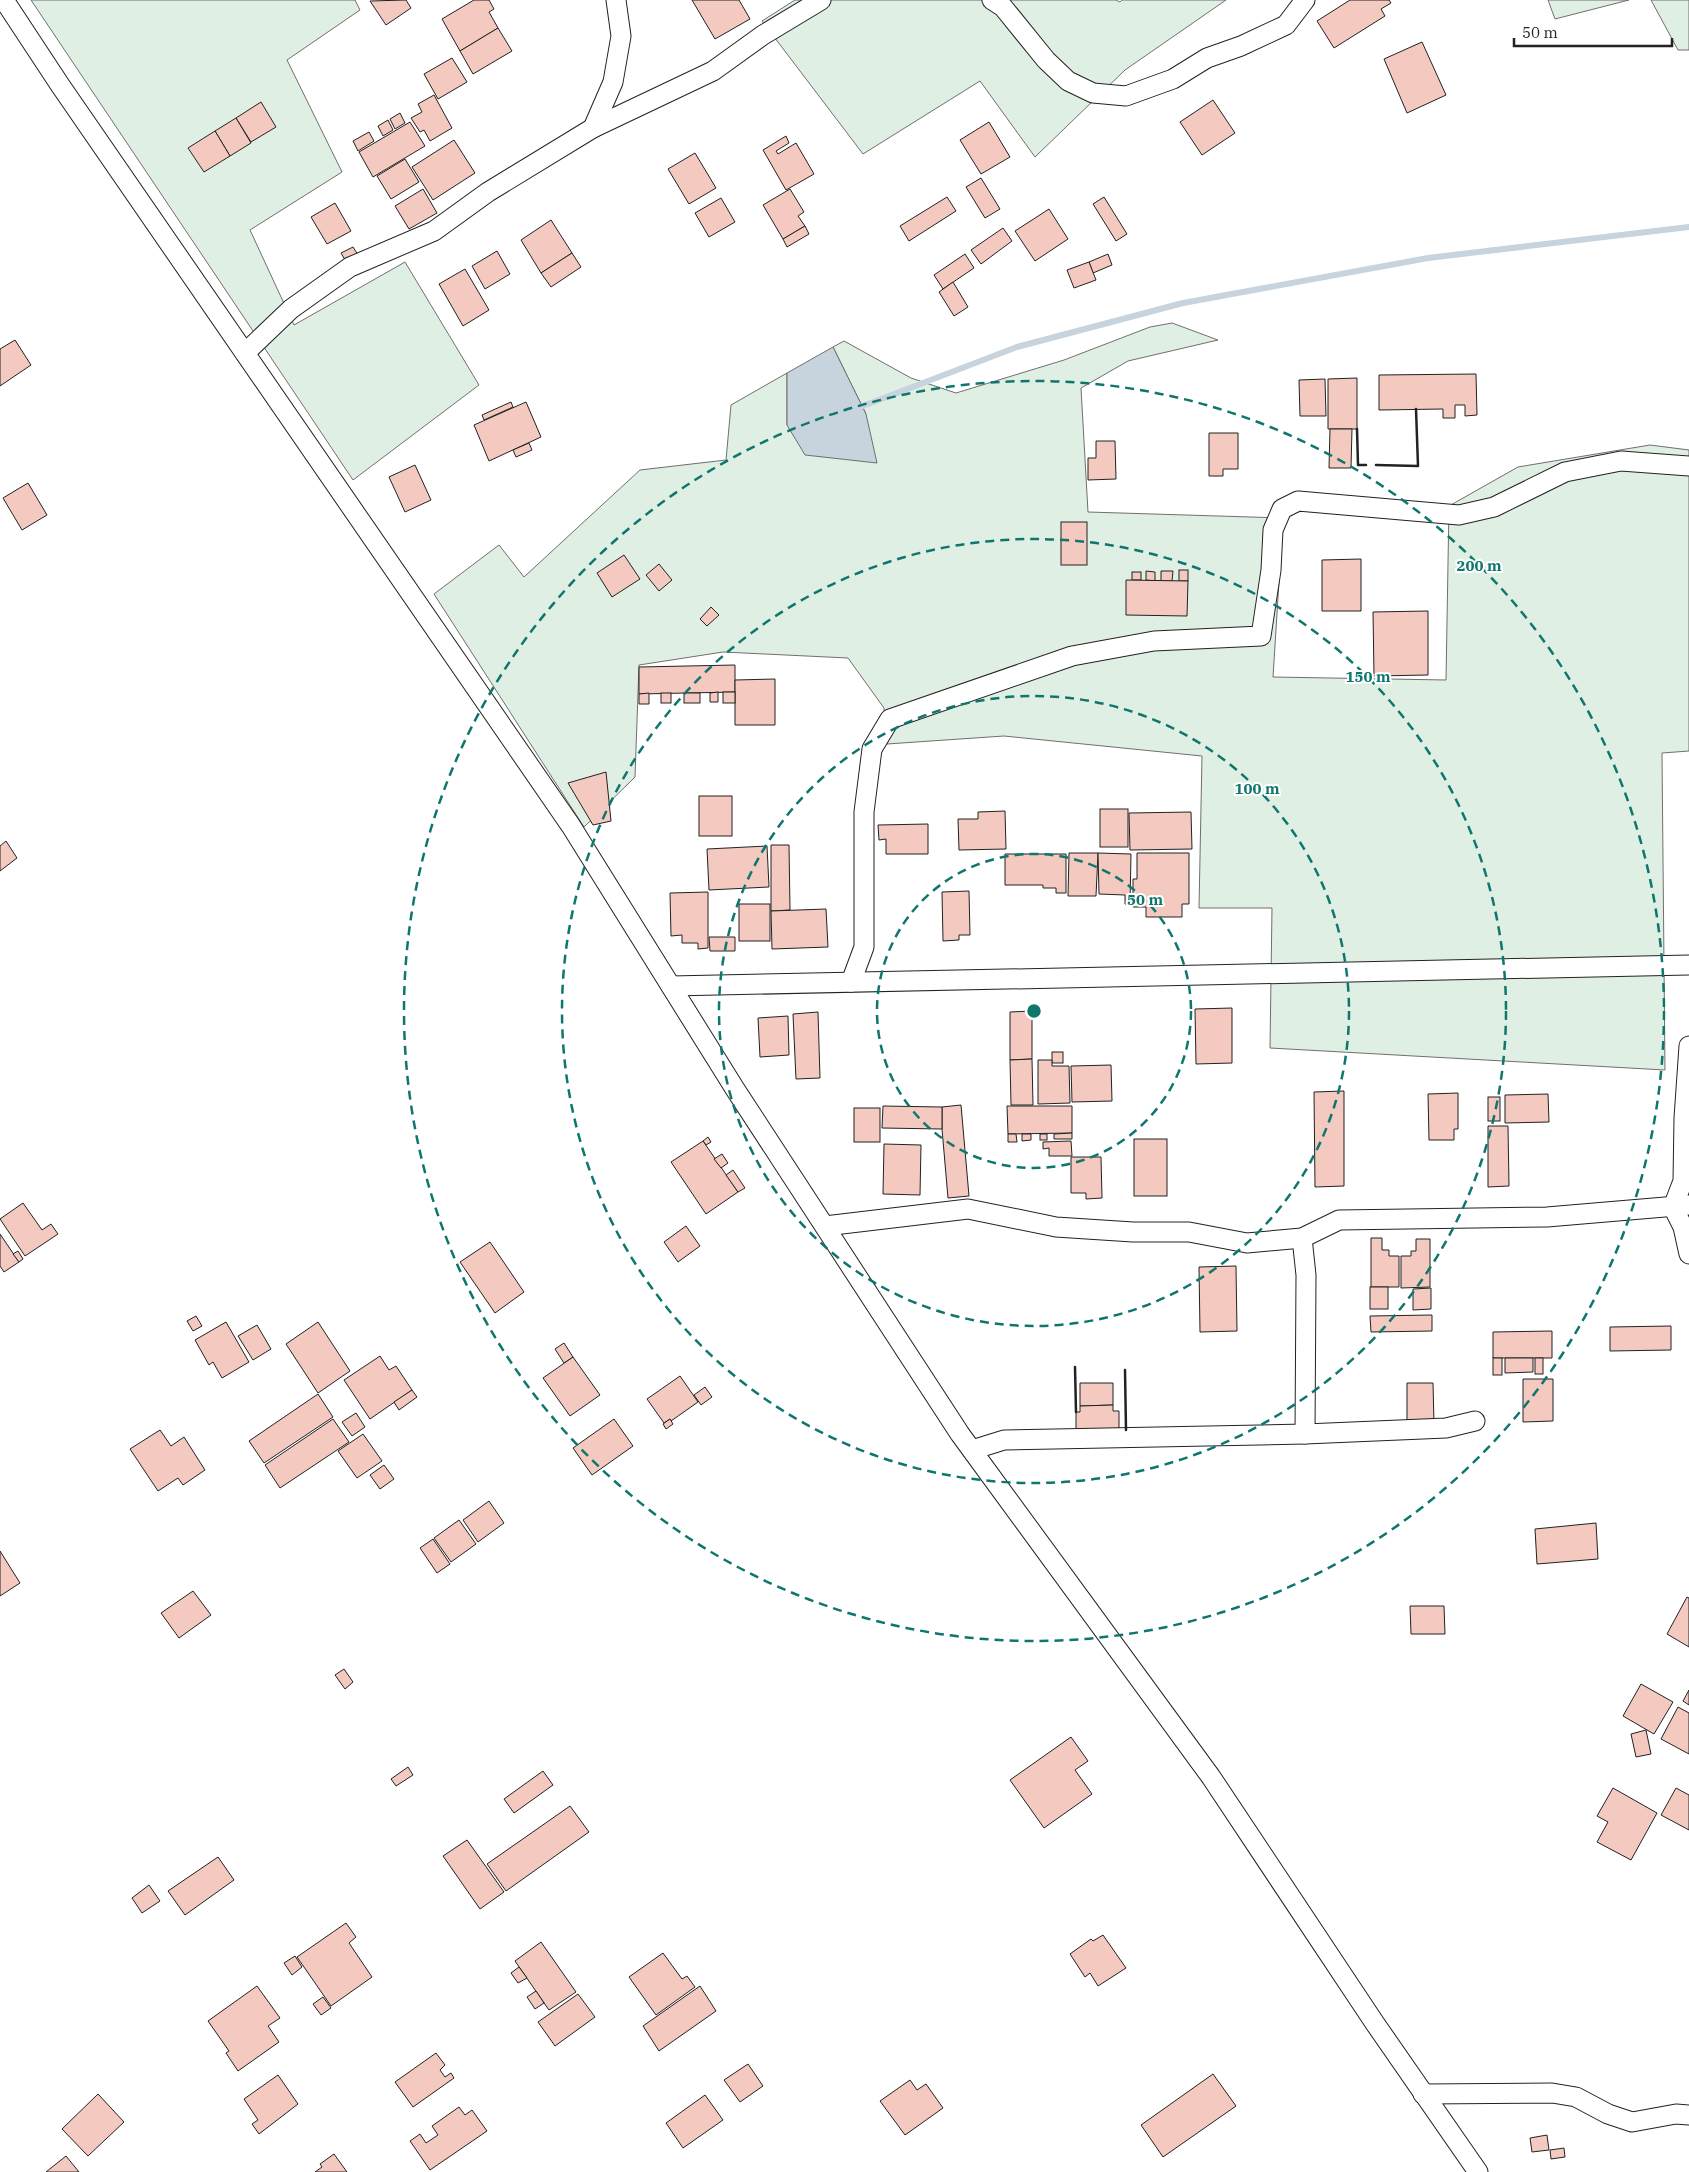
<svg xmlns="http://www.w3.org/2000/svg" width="1689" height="2172" font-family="'IBM Plex Serif',serif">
	<rect width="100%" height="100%" fill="#fff"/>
	<g fill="#e0efe3" stroke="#6f6f6f">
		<path d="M31 0H355L360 10 287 60 342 172 250 230 294 325 405 262 479 385 353 480Z"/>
		<path d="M795 0H1116L1120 2 1122 0H1226L1125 70 1035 157 980 81 863 154 762 21Z"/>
		<path d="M1548 0H1629L1555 19Z"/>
		<path d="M1651 0H1689V50H1678Z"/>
		<path d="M1172 323 1218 340 1128 361 1081 388 1088 512 1283 518 1273 677 1446 680 1449 506 1518 467 1650 445 1689 450V751L1662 753 1665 1070 1270 1048 1272 908H1199L1202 756 1004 736 887 744 884 708 848 658 723 652 639 665 635 777 584 827 434 594 499 545 524 577 640 470 726 460 731 405 787 373V425L866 414 833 347 844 341 911 378 956 393 1064 360 1150 327Z"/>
	</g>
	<path fill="#c7d3dd" stroke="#6f6f6f" d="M833 347 866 414 877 463 805 455 787 425V373Z"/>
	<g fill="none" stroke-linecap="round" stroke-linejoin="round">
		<path stroke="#c7d3dd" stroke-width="6" d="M855 409 1017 347 1183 303 1428 258 1689 227"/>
	</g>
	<g fill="#f3c9c0" stroke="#222">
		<path d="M406 0 411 8 386 25 370 1Z"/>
		<path d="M474 0H489L494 9 489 12 498 28 460 51 442 19Z"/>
		<path d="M692 0H739L750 19 715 39Z"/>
		<path d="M1350 0H1389L1391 3 1381 9 1385 16 1334 48 1317 21Z"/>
		<path d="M498 28 512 51 473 74 460 51Z"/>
		<path d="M1422 42 1446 95 1407 113 1384 59Z"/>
		<path d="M452 58 467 82 438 99 424 74Z"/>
		<path d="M434 95 452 128 430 141 424 130 420 132 411 118 422 112 418 104Z"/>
		<path d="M1213 100 1235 133 1202 155 1180 122Z"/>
		<path d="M261 102 276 127 251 142 236 118Z"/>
		<path d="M400 113 405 123 395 129 390 119Z"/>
		<path d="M236 118 251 143 230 156 215 131Z"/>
		<path d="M388 120 393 130 383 136 378 126Z"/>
		<path d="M410 122 425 146 373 177 359 152Z"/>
		<path d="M989 122 1010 157 981 174 960 140Z"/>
		<path d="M215 131 230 156 204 172 188 148Z"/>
		<path d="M369 132 374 141 358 151 353 141Z"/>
		<path d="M786 136 789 143 776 151 778 154 796 143 814 174 786 190 763 150Z"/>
		<path d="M454 140 475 173 433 200 412 167Z"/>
		<path d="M695 153 716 188 689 204 668 169Z"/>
		<path d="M405 159 419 182 391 199 377 176Z"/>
		<path d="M981 178 1000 209 985 218 966 187Z"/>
		<path d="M423 189 437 213 409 229 395 206Z"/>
		<path d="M790 189 804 212 798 216 805 226 783 239 763 205Z"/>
		<path d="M947 197 956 211 909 241 900 226Z"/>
		<path d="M1104 197 1127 234 1116 241 1093 204Z"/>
		<path d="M721 198 735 222 709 237 695 213Z"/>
		<path d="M335 203 351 231 327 244 311 217Z"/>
		<path d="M1049 209 1068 239 1035 261 1015 231Z"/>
		<path d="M551 220 572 253 541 273 521 240Z"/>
		<path d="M805 226 809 234 787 247 783 239Z"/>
		<path d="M1003 228 1012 241 981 264 971 250Z"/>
		<path d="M353 247 360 258 348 265 341 253Z"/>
		<path d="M497 251 510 274 485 289 472 266Z"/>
		<path d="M572 253 581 267 551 287 541 273Z"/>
		<path d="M965 254 974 268 943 289 934 275Z"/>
		<path d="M1108 254 1112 265 1093 273 1089 262Z"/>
		<path d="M1089 262 1096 280 1074 288 1067 270Z"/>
		<path d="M465 269 489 310 463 326 439 284Z"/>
		<path d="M953 282 968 307 954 316 939 292Z"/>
		<path d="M15 340 31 365 0 386V349Z"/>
		<path d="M1476 374 1477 415 1465 416V405H1455V418H1443V409L1379 410V375Z"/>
		<path d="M1357 378V429H1328V379Z"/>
		<path d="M1325 379 1326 416H1300L1299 380Z"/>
		<path d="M511 402 513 407 484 420 482 415Z"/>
		<path d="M526 402 541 437 489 461 474 425Z"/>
		<path d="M1330 429H1352L1351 468H1329Z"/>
		<path d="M1209 433H1238V469H1223V476H1209Z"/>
		<path d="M1096 441H1115L1116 479 1088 480V458H1096Z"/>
		<path d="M529 443 532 450 516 457 513 450Z"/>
		<path d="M415 465 431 500 405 512 389 477Z"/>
		<path d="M28 483 47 515 22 530 3 498Z"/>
		<rect x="1061" y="522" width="26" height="43"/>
		<path d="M624 555 640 579 612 597 597 573Z"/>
		<path d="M1361 559V611H1322V560Z"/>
		<path d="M659 564 672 580 659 591 646 575Z"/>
		<rect x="1179" y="570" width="9" height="11"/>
		<path d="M1146 571 1155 572V581L1146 580Z"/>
		<path d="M1161 571H1173L1172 581H1161Z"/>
		<rect x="1132" y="572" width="9" height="8"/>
		<path d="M1126 580 1188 581 1187 616 1126 615Z"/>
		<path d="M711 607 719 615 707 626 700 619Z"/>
		<path d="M1428 611V675L1374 676 1373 612Z"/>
		<path d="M735 665V692L639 694V667Z"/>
		<path d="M775 679V725H735V680Z"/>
		<path d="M718 692V702H710V693Z"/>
		<rect x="723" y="692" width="12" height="11"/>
		<path d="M649 693V704H639V694Z"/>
		<rect x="661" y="693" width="10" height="10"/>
		<rect x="684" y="693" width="16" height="10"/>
		<path d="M606 772 611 821 593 825 568 783Z"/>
		<rect x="699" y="796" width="33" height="40"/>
		<rect x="1100" y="809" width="28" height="38"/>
		<path d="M1005 811 1006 849 959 850 958 819H978V812Z"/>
		<path d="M1191 812 1192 849 1130 850 1129 813Z"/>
		<path d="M928 824V854H886V839L879 840 878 825Z"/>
		<path d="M6 841 17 858 0 871V846Z"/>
		<path d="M771 845H789L790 910 771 911Z"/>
		<path d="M767 846 769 887 709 890 707 849Z"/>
		<path d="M1069 853H1098L1096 896H1068Z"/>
		<path d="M1098 853 1131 854 1130 904H1125V895L1099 894Z"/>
		<path d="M1137 853H1189V904H1182V917H1146V907H1133V879H1137Z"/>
		<path d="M1005 854H1066V893H1056V888H1043V885H1005Z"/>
		<path d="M969 891 970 935H959V940L943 941 942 892Z"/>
		<path d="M708 892V948L698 949V943H682V935L671 936 670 893Z"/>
		<rect x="739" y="904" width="31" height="37"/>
		<path d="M826 909 828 947 772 949 771 911Z"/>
		<path d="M709 937H735V951H710Z"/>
		<path d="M1232 1008V1063L1196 1064 1195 1009Z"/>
		<path d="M1032 1011V1059L1010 1060V1012Z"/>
		<path d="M818 1012 820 1078 796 1079 793 1014Z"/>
		<path d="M788 1016 789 1055 760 1057 758 1018Z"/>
		<rect x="1052" y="1052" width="11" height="11"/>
		<path d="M1032 1059 1033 1105H1011L1010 1060Z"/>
		<path d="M1038 1060H1052V1066H1069L1070 1103 1038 1104Z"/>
		<path d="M1111 1065 1112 1101 1072 1102 1071 1066Z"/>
		<path d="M1344 1091V1186L1315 1187 1314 1092Z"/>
		<path d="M1458 1093V1129H1454V1140H1429L1428 1094Z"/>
		<path d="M1548 1094 1549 1122 1505 1123V1095Z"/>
		<rect x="1488" y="1097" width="12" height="24"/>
		<path d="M961 1105 969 1196 948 1198 942 1129V1107Z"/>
		<path d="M883 1106 942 1107V1129L882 1128Z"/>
		<path d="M1007 1106H1072V1133L1008 1134Z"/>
		<rect x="854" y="1108" width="26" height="34"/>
		<path d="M1488 1126H1508L1509 1186 1488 1187Z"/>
		<path d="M1072 1133V1139H1054V1134Z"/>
		<path d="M1008 1134H1016L1017 1142H1008Z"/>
		<path d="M1022 1134H1031V1140L1022 1141Z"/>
		<rect x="1040" y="1134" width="7" height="6"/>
		<path d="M708 1137 711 1142 706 1145 703 1141Z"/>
		<rect x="1134" y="1139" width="33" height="57"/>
		<path d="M703 1141 738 1192 706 1214 671 1162Z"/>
		<path d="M1071 1141 1072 1156H1049V1148L1043 1149V1142Z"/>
		<path d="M884 1144 921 1145 920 1195 883 1194Z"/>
		<path d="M722 1154 728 1163 721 1168 714 1159Z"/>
		<path d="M1071 1157H1101L1102 1198 1086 1199V1193H1071Z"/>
		<path d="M733 1170 745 1188 738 1192 726 1175Z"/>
		<path d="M23 1203 42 1230 51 1224 58 1234 25 1256 0 1219Z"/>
		<path d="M686 1226 700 1246 678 1262 664 1242Z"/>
		<path d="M0 1234 19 1262 4 1272 0 1266Z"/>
		<path d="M1371 1238H1382V1250H1389V1256H1399V1287H1371Z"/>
		<path d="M1416 1239H1430V1287L1401 1288V1256H1411V1251H1416Z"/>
		<path d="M490 1242 524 1292 495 1313 460 1262Z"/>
		<path d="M18 1251 23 1259 19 1262 13 1254Z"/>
		<path d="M1236 1266 1237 1331 1200 1332 1199 1267Z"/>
		<rect x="1370" y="1287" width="18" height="22"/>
		<path d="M1431 1288V1309L1413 1310V1289Z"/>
		<path d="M1432 1315V1331L1371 1332 1370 1316Z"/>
		<path d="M196 1316 202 1326 193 1331 187 1321Z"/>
		<path d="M226 1322 249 1362 222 1378 213 1362 209 1365 195 1340Z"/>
		<path d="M318 1322 350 1371 318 1393 286 1344Z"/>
		<path d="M257 1325 271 1349 253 1360 238 1336Z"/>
		<path d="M1671 1326V1350L1610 1351V1327Z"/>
		<path d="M1552 1331V1358H1493V1332Z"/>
		<path d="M564 1343 573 1357 564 1363 555 1349Z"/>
		<path d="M380 1356 389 1370 396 1366 412 1390 370 1419 344 1380Z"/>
		<path d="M573 1357 600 1395 570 1416 543 1378Z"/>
		<rect x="1493" y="1358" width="9" height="17"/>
		<path d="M1505 1358H1533V1372L1505 1373Z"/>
		<rect x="1535" y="1358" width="8" height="16"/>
		<path d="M680 1376 698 1402 671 1421 670 1419 664 1423 647 1399Z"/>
		<path d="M1523 1379H1553V1421L1523 1422Z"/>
		<path d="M1080 1383H1113V1405L1080 1406Z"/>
		<path d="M1407 1383H1433L1434 1424 1407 1425Z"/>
		<path d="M705 1387 712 1397 701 1405 694 1395Z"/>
		<path d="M412 1390 417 1397 399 1410 394 1402Z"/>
		<path d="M318 1394 333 1417 264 1463 249 1441Z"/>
		<path d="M1113 1405V1411H1119V1432L1076 1433V1412H1080V1406Z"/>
		<path d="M356 1413 365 1427 352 1436 342 1422Z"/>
		<path d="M333 1419 349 1442 280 1488 265 1465Z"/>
		<path d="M614 1419 633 1446 592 1475 573 1448Z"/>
		<path d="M670 1419 673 1424 666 1429 663 1424Z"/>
		<path d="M160 1430 171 1446 184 1437 205 1470 183 1485 178 1478 158 1491 130 1449Z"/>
		<path d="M363 1434 382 1461 357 1478 338 1451Z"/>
		<path d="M384 1465 394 1479 380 1489 370 1475Z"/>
		<path d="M489 1501 504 1523 478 1542 463 1520Z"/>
		<path d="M459 1520 476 1544 451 1562 434 1538Z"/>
		<path d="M1596 1523 1598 1559 1537 1564 1535 1529Z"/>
		<path d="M433 1539 450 1564 437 1573 420 1548Z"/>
		<path d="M0 1551 20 1583 0 1596Z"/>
		<path d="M193 1591 211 1615 179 1638 161 1613Z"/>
		<path d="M1687 1597 1689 1598V1647L1667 1634Z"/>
		<path d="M1410 1606H1444L1445 1634H1411Z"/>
		<path d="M344 1669 353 1682 345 1689 335 1675Z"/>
		<path d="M1641 1684 1673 1702 1654 1734 1623 1716Z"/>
		<path d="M1689 1690V1705L1683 1701Z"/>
		<path d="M1678 1707 1689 1713V1754L1661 1739Z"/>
		<path d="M1646 1730 1651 1754 1636 1757 1631 1734Z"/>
		<path d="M1071 1737 1088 1761 1075 1770 1092 1794 1044 1828 1010 1780Z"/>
		<path d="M408 1767 413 1775 396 1786 391 1779Z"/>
		<path d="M543 1771 553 1785 514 1813 504 1799Z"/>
		<path d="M1613 1788 1657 1813 1631 1860 1597 1842 1608 1822 1597 1816Z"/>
		<path d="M1676 1788 1689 1795V1830L1661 1815Z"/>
		<path d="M570 1806 589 1832 506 1891 487 1864Z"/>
		<path d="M467 1840 504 1892 480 1909 443 1856Z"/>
		<path d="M218 1857 234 1880 185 1915 168 1891Z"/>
		<path d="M149 1885 160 1901 142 1913 132 1898Z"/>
		<path d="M346 1923 356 1937 349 1943 372 1977 331 2006 297 1957Z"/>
		<path d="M1103 1935 1126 1968 1098 1986 1090 1973 1085 1977 1070 1954 1091 1939 1093 1941Z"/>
		<path d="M541 1942 576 1992 549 2010 515 1961Z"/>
		<path d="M663 1953 682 1979 687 1976 695 1987 656 2015 629 1977Z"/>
		<path d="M295 1956 302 1967 292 1975 284 1963Z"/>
		<path d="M519 1967 527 1978 518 1983 511 1973Z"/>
		<path d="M257 1986 280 2018 268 2026 279 2042 238 2071 226 2053 229 2051 208 2021Z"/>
		<path d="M700 1986 716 2011 659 2051 643 2026Z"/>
		<path d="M536 1991 544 2003 535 2009 527 1997Z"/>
		<path d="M578 1994 595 2017 555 2046 538 2022Z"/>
		<path d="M323 1997 331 2008 321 2015 313 2004Z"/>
		<path d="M436 2053 445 2065 440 2070 445 2077 451 2073 454 2078 413 2107 395 2082Z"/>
		<path d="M748 2064 763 2086 740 2102 724 2080Z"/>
		<path d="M1213 2074 1236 2106 1163 2157 1141 2125Z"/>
		<path d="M278 2075 298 2104 259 2134 252 2124 258 2120 244 2099Z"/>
		<path d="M910 2080 917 2090 926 2084 943 2108 905 2135 880 2101Z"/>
		<path d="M98 2094 124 2122 88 2156 62 2129Z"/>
		<path d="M705 2095 723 2120 683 2148 666 2123Z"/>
		<path d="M459 2107 465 2115 472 2110 487 2131 430 2170 410 2141 420 2134 426 2143 438 2135 432 2126Z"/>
		<path d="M1547 2135 1549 2150 1532 2152 1530 2138Z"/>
		<path d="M1564 2148 1565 2157 1551 2159 1550 2150Z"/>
		<path d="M334 2154 347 2172H315L322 2167 320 2164Z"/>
		<path d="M66 2156 79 2172H46Z"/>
	</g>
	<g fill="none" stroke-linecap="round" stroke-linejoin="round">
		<g stroke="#222" stroke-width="21">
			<g id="minor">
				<path d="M4 0 60 85 571 826 735 1089 960 1434 1211 1777 1374 2022 1478 2172"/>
				<path d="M992 0 1003 7 1046 60 1068 81 1093 93 1126 96 1173 79 1207 58 1241 46 1286 25 1305 0"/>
				<path d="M593 128 613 82 621 36 616 0"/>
				<path d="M245 353 291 309 350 267 434 231 488 192 593 128 713 71 763 35 821 0"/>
				<path d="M851 982 864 947V812L872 749 890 719 1072 656 1154 641 1261 636 1271 570 1273 530 1282 509 1298 501 1459 515 1494 507 1565 472 1621 461 1689 466"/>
				<path d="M671 986 1689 965"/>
				<path d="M1689 1046 1684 1118 1683 1181 1673 1207 1683 1227 1689 1254"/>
				<path d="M825 1226 968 1209 1056 1227 1133 1232H1189L1247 1243 1302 1238 1339 1220 1547 1217 1689 1205"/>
				<path d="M1302 1238 1306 1275 1305 1434"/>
				<path d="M972 1450 1004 1440 1305 1434 1446 1428 1475 1421"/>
				<path d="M1423 2094 1552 2093 1576 2097 1608 2114 1632 2122 1676 2114 1689 2115"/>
			</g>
		</g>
		<use href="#minor" stroke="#fff" stroke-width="19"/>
		<g stroke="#222" stroke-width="2.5">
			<path d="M1357 429 1358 465H1366"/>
			<path d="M1376 465 1418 466 1416 409"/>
			<path d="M1075 1367 1076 1412"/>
			<path d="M1125 1370 1126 1430"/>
		</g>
	</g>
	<g fill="none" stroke="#0f766e" stroke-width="2.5" stroke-dasharray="9 6">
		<circle cx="1034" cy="1011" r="157"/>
		<circle cx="1034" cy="1011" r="315"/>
		<circle cx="1034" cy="1011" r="472"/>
		<circle cx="1034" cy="1011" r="630"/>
	</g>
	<circle cx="1034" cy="1011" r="8" fill="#0f766e" stroke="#fff" stroke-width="2.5"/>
	<g font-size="15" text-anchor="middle" font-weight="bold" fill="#0f766e" stroke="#fff" stroke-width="4" stroke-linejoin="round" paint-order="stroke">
		<text x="1479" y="571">200 m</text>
		<text x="1368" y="682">150 m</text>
		<text x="1257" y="794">100 m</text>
		<text x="1145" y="905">50 m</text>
	</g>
	<path d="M1514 38v8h158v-8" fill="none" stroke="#222222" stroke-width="2.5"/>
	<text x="1522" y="38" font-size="15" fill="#222222" stroke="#ffffff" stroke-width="4" paint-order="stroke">50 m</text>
</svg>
